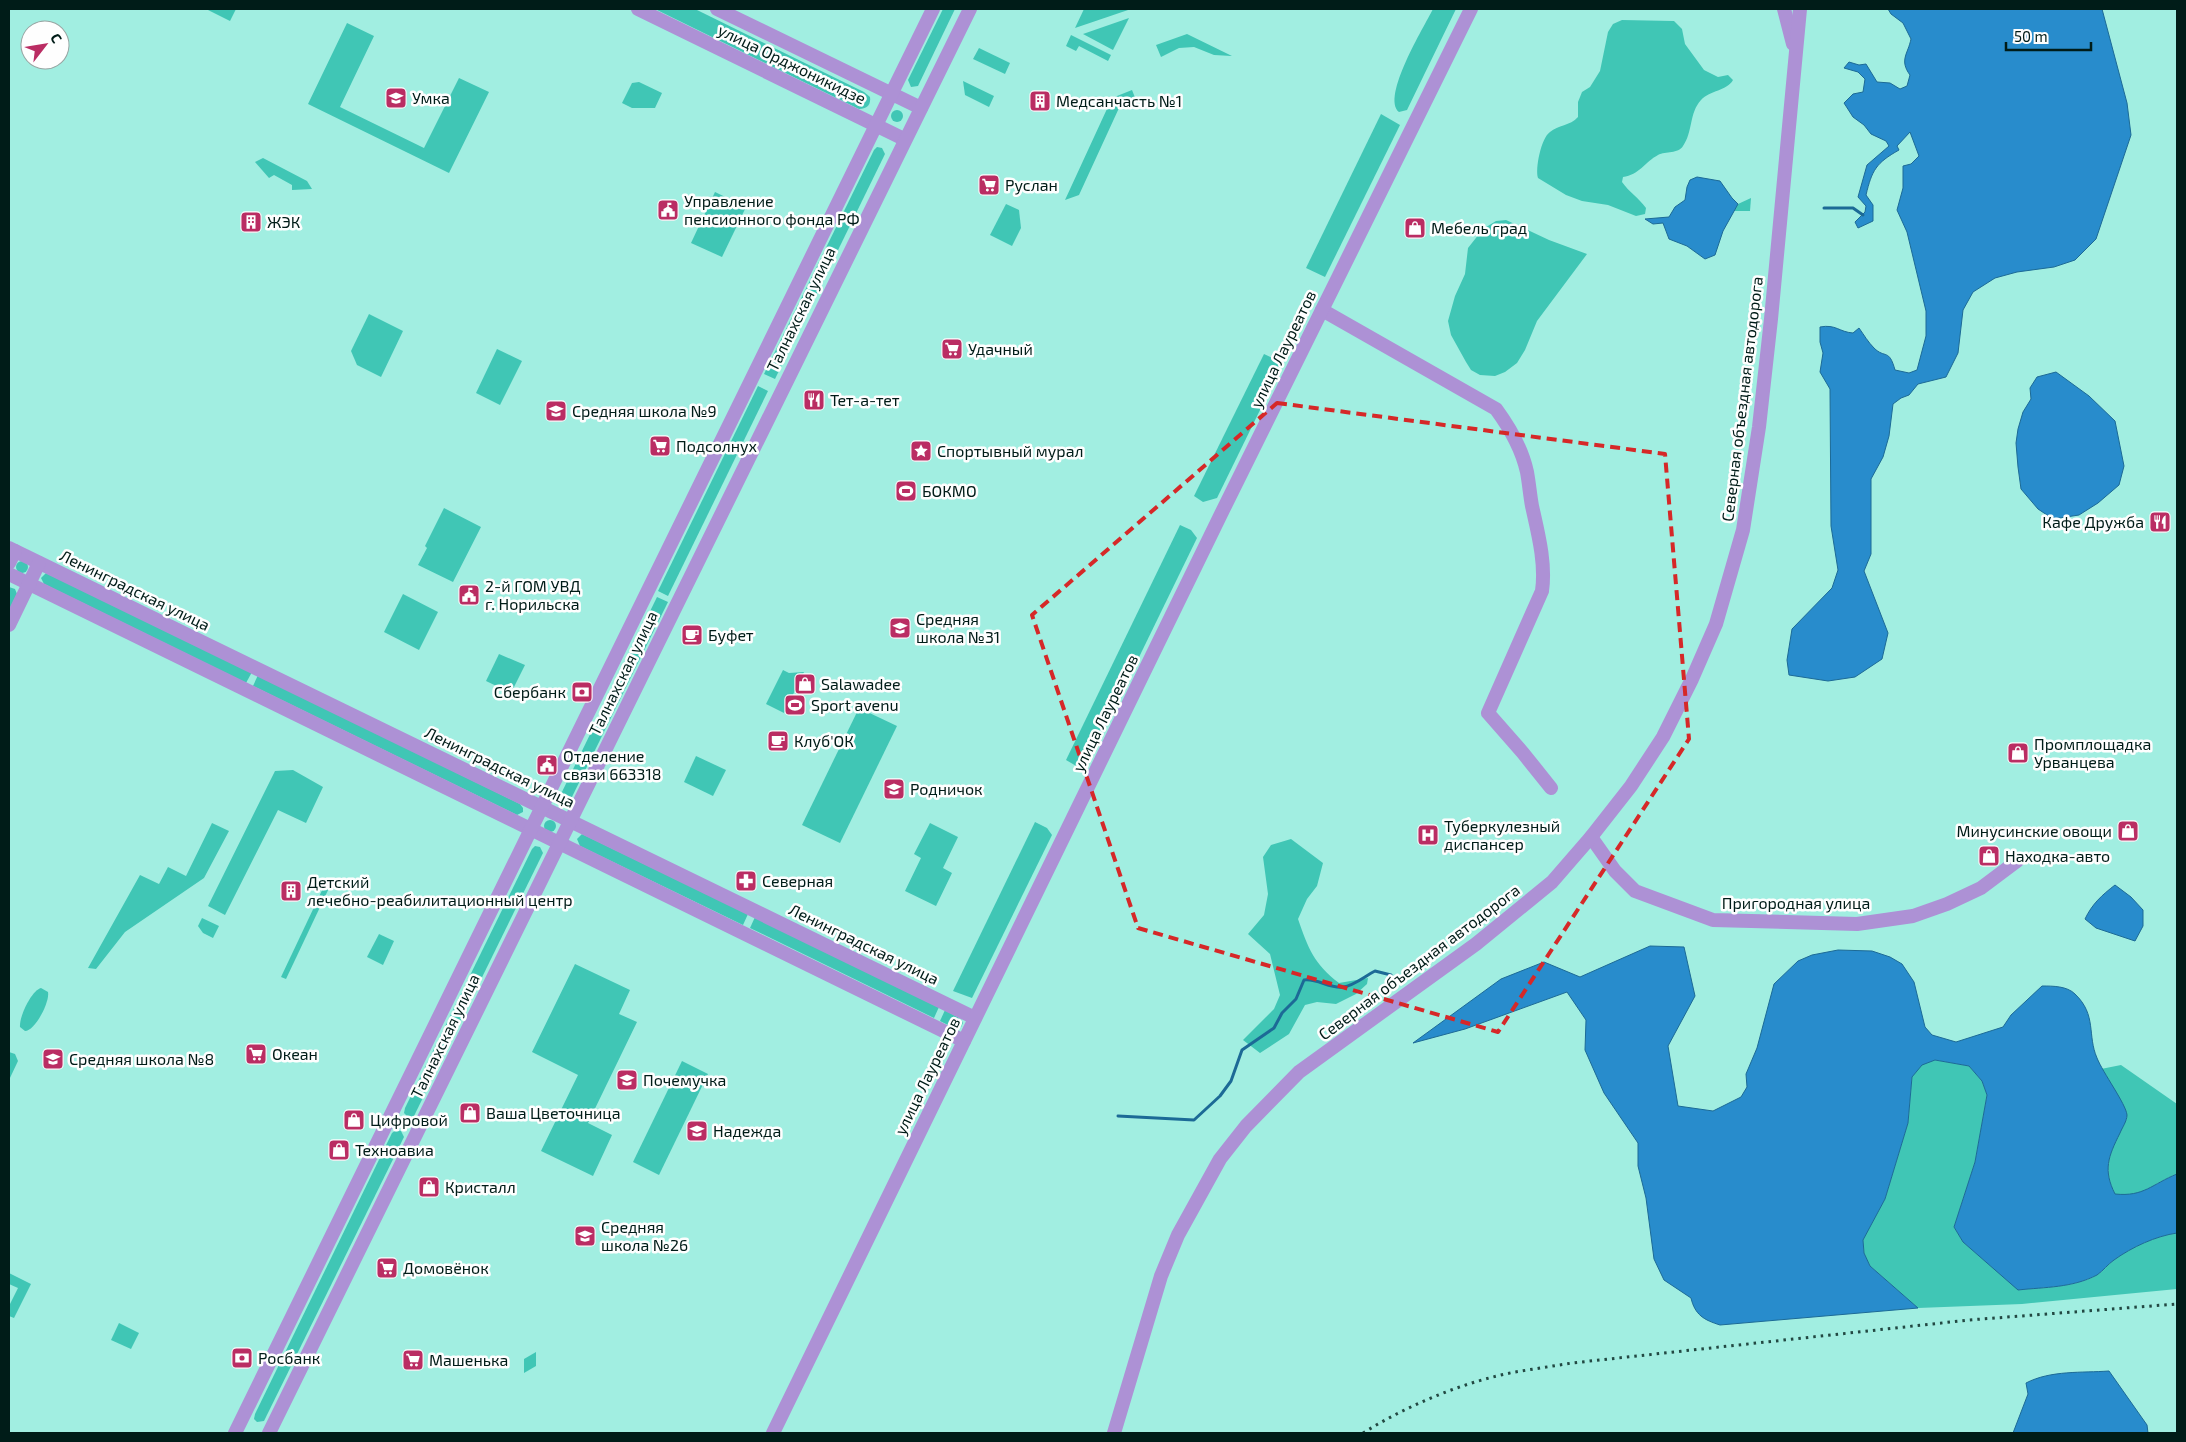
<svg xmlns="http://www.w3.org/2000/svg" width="2186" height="1442" font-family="'Exo 2',sans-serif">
	<rect width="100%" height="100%" fill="#a1eee1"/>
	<g fill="#40c6b5">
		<path d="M209 9H236L230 21 208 10Z"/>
		<path d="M655 9H695L864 92 870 97C871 105 867 109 859 109Z"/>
		<path d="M943 9H955L918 86 911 87 908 80Z"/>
		<path d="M1084 9H1131L1075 28Z"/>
		<path d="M1433 9H1456L1407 110 1399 112C1381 97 1424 27 1433 9Z"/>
		<path d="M1129 18 1113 50 1083 34Z"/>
		<path d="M1622 20 1674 21 1682 29 1685 44 1704 70 1718 77 1728 75 1733 80C1727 91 1710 90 1701 100 1689 113 1693 132 1683 146 1678 154 1666 151 1658 155 1645 162 1639 175 1623 177L1622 182C1629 192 1639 198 1646 208L1645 214 1636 216 1608 205 1582 201 1566 195 1538 178C1535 169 1541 138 1550 132 1558 125 1570 126 1578 117V102L1582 92 1590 87 1600 71 1608 32 1613 24Z"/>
		<path d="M347 23 374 36 340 107 424 148 459 78 489 92 449 173 308 104Z"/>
		<path d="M1187 34 1232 56 1214 55 1194 47 1179 48 1161 57 1156 45Z"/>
		<path d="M1071 35 1111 55 1108 61 1079 46 1076 51 1066 46Z"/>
		<path d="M979 48 1010 63 1005 74 973 59Z"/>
		<path d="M963 81 994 96 989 107 965 95Z"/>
		<path d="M639 82 662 93 655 108H632L622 103 632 83Z"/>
		<path d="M1132 90 1136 100 1119 108 1079 195 1065 200 1112 98Z"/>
		<circle cx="897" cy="116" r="6"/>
		<path d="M1381 114 1400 125 1325 277 1306 268Z"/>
		<path d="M877 147 882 148 885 154 775 379 764 374 874 150Z"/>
		<path d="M263 158 307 181 312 189 292 190V185L274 175 269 178 255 162Z"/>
		<path d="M715 192 746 207 722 257 691 243Z"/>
		<path d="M1751 198 1750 211H1734L1738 204Z"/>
		<path d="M1006 204 1019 210 1021 228 1012 246 990 235Z"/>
		<path d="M1506 220 1549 240 1587 254 1537 321 1525 350 1517 363 1505 372 1495 376 1480 375 1471 370 1466 362 1451 335 1448 321 1455 296 1465 274 1468 248 1483 229 1496 221Z"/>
		<path d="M369 314 403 331 381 377 357 365 351 351Z"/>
		<path d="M497 349 522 361 500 405 476 393Z"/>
		<path d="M1264 354 1283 363 1217 498 1203 502 1194 496Z"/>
		<path d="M758 386 768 391 668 596 658 591Z"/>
		<path d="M444 508 481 527 453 582 418 565 427 548 425 546Z"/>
		<path d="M1180 525 1191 530 1197 538 1088 762 1078 767 1066 760Z"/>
		<circle cx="22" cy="567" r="6"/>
		<path d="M46 573 252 672 246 683 44 584 41 578Z"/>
		<path d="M9 587 15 589 17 594 9 613Z"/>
		<path d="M403 594 438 612 419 650 384 632Z"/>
		<path d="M657 597 668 602 569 803 562 804 559 801 560 796Z"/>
		<path d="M499 654 525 665 511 693 486 681Z"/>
		<path d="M783 670 789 673 804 672 784 713 766 704Z"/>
		<path d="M258 675 520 804 523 808V812L517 815 253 686Z"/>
		<path d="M859 708 897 726 840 843 802 825Z"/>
		<path d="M696 756 726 770 713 796 684 782Z"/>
		<path d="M293 770 323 787 306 823 278 810 225 915 208 906 275 771Z"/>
		<circle cx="550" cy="826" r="6"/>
		<path d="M1035 822 1047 828 1052 835 972 998 953 991Z"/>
		<path d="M212 823 229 831 204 878 125 932 96 969 88 968 140 875 159 884 168 867 186 876Z"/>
		<path d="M930 823 958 837 943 868 952 873 936 906 905 891 921 858 914 854Z"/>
		<path d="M582 834 748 914 743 925 580 846 577 839Z"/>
		<path d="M1291 839 1323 863 1317 886 1307 899 1298 919C1308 948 1314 964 1339 983L1368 978 1367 984 1356 994 1336 1004 1317 1002 1305 1005 1289 1034 1260 1053 1243 1040 1274 1009 1280 995 1270 954 1248 934 1264 915 1268 894 1263 857 1271 845Z"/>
		<path d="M535 846 540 847 543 853 414 1116H407L404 1113 405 1108 532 849Z"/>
		<path d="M325 884 330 886 286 979 281 977Z"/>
		<path d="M755 917 939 1007 934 1018 750 928Z"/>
		<path d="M202 918 219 926 213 938 203 933 198 926Z"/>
		<path d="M379 934 394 941 383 965 367 957Z"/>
		<path d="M575 964 630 990 619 1014 637 1022 588 1123 612 1135 593 1176 541 1151 578 1075 532 1052Z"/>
		<path d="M41 988 48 992C50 1002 35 1031 25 1031L20 1027C19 1017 31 991 41 988Z"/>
		<path d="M945 1010 961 1019 963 1023 961 1027 954 1028 940 1021Z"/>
		<path d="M9 1052 15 1054 18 1061 9 1080Z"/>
		<path d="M1935 1060 1969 1066 1982 1081 1987 1095 1975 1162 1954 1227 1963 1242 2019 1290C2045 1287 2073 1288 2097 1275 2104 1271 2108 1264 2114 1260 2132 1247 2156 1236 2177 1233V1289L2022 1304 1918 1308 1870 1266 1864 1253 1863 1239 1885 1199 1908 1123 1912 1077 1922 1064Z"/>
		<path d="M682 1061 708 1074 659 1175 633 1162Z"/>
		<path d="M2121 1065 2177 1104V1174C2151 1184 2145 1197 2115 1195 2100 1164 2113 1147 2127 1118L2101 1069Z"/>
		<path d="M396 1130 401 1131 404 1137 264 1421 257 1422 254 1419 255 1414 392 1133Z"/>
		<path d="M9 1273 31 1284 14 1318 9 1316V1306L18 1288 9 1284Z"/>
		<path d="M119 1323 139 1333 131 1349 111 1340Z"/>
		<path d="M536 1352V1366L524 1373V1359Z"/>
	</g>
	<g fill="#288ccc" stroke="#1c6a96">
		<path d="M1888 9H2102L2127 103 2131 135 2096 239 2075 260 2054 267 2017 272 1995 278 1973 292 1963 310 1958 353 1946 377 1918 384 1909 395 1901 398 1893 404 1889 436 1883 457 1871 479V554L1864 571 1888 633 1882 659 1855 677 1828 681 1789 675 1787 660 1792 629 1832 588 1838 570 1831 526 1830 389 1820 372 1823 353 1820 342V327C1836 324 1839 332 1853 333L1859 328C1864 335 1868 342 1874 348 1885 359 1889 348 1895 370L1909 373 1917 370 1926 336V311L1907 232 1897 210 1903 188V166L1911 164 1919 156 1910 132 1897 146 1899 150C1876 163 1872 170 1866 195L1873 205V221L1858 228 1855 222 1865 212 1866 206 1858 197 1867 165 1889 146 1886 141 1871 134 1864 125 1853 117 1844 103 1853 94 1863 92 1865 79 1858 72 1844 68 1849 62 1859 65 1866 64 1877 82 1890 83 1900 89 1907 86 1910 75C1899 60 1908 54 1911 39L1903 23 1891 14Z"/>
		<path d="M1697 177 1720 181 1732 198 1738 204 1723 231 1715 255 1705 259 1687 246 1669 239 1663 223 1653 224 1645 219 1669 217 1675 207 1685 200 1687 187 1690 180Z"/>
		<path d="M2056 372 2089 396 2115 421 2124 466 2119 485 2098 503 2079 515 2053 519 2038 509 2021 489 2018 467 2016 443 2018 429 2023 412 2031 399 2030 388 2037 377Z"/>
		<path d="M2115 885 2131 897 2143 910V926L2135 941 2096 928 2085 919C2092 904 2102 895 2115 885Z"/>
		<path d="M1650 946 1684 947 1695 996 1668 1046 1678 1106 1713 1111 1741 1097 1747 1087 1746 1074 1757 1048 1774 984 1798 961 1812 955 1838 950 1872 951 1890 957 1902 964 1914 982 1925 1027 1932 1035 1956 1042 2003 1027 2011 1015 2042 986C2053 986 2067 986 2075 994 2097 1015 2087 1035 2097 1058 2103 1073 2126 1104 2127 1115 2127 1121 2122 1128 2120 1133 2108 1157 2103 1170 2115 1194 2144 1197 2152 1184 2177 1174V1233C2156 1236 2132 1247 2114 1260 2108 1264 2103 1271 2097 1275 2072 1288 2045 1287 2018 1290L1963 1242 1954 1227 1975 1162 1987 1095 1982 1081 1969 1066 1935 1060 1922 1065 1912 1077 1908 1123 1885 1199 1863 1240 1864 1253 1870 1266 1918 1308 1720 1325C1704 1320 1695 1315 1691 1298L1664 1280 1654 1259 1646 1198 1638 1166V1143L1604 1093 1585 1050 1586 1020 1567 992 1465 1029 1413 1043 1501 979 1544 962 1580 977Z"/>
		<path d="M2109 1371 2147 1425 2148 1433H2013L2028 1394 2026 1383C2051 1370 2082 1373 2109 1371Z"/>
	</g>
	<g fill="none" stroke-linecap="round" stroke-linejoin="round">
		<g stroke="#1c6a96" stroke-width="3">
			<path d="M1824 208H1853L1863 215"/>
			<path d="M1118 1116 1194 1120 1220 1096 1231 1081 1242 1050 1274 1028 1282 1013 1296 999 1304 980C1317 978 1330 989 1343 987 1354 986 1365 976 1375 971L1391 975"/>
		</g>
		<g stroke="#ad91d5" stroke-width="14">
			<path d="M638 9 904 139"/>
			<path d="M717 9 921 108"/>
			<path d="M1784 9 1793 44"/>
			<path d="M1322 310 1496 409C1510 428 1522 449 1527 472 1529 483 1530 495 1532 506 1538 533 1546 563 1542 591L1488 713 1523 753 1551 788"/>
			<path d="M9 548 975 1018"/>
			<path d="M9 563 15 551"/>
			<path d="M9 574 964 1041"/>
			<path d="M9 625 39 563"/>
			<path d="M1591 837 1615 871 1635 891 1713 920 1857 924 1913 916 1947 904 1981 888 2017 861"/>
			<path d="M235 1433 933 9"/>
			<path d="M269 1433 970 9"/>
			<path d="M773 1433 1223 510 1471 9"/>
			<path d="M1114 1433 1161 1276 1178 1235 1220 1159 1246 1126 1299 1072 1476 944 1552 882 1591 837 1631 786 1663 737 1692 679 1716 624 1743 530 1759 427 1771 319 1800 9"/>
		</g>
		<path stroke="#224842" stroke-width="3" stroke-dasharray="2.5 5" stroke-linecap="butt" d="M1363 1433C1408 1405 1463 1382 1515 1372 1534 1369 1553 1366 1572 1363L1969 1320 2177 1304"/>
	</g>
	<path fill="none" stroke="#d62828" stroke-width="4" stroke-dasharray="10 6" stroke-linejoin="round" d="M1277 403 1665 454 1689 739 1498 1032 1138 928 1032 615Z"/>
	<defs>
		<g id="school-square" transform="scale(1.125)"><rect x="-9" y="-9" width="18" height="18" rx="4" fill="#ba2d63" stroke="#fefefe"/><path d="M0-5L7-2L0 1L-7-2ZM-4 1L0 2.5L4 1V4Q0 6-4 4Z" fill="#fff"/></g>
		<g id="building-square" transform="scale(1.125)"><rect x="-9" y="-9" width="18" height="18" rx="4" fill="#ba2d63" stroke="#fefefe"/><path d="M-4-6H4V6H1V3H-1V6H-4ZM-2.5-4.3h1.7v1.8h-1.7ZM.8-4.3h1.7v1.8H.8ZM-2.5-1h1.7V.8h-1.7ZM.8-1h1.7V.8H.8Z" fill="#fff"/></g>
		<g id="supermarket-square" transform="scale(1.125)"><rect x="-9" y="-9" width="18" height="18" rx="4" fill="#ba2d63" stroke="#fefefe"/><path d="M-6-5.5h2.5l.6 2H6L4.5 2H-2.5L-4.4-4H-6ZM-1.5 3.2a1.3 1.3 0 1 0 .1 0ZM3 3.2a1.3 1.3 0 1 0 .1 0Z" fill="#fff"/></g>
		<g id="civic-square" transform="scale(1.125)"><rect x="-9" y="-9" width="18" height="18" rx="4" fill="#ba2d63" stroke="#fefefe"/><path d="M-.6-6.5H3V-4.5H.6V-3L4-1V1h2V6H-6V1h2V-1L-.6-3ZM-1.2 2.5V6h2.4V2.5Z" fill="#fff"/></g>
		<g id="shop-square" transform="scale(1.125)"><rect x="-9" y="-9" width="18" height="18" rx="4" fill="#ba2d63" stroke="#fefefe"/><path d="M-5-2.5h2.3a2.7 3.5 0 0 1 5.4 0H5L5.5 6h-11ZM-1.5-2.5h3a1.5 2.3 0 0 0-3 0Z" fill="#fff"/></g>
		<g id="restaurant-square" transform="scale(1.125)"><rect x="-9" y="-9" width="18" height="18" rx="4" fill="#ba2d63" stroke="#fefefe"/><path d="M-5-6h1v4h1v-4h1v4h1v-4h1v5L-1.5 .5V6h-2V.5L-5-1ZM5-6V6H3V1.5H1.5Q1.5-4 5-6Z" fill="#fff"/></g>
		<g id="sight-square" transform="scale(1.125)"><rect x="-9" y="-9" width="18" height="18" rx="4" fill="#ba2d63" stroke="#fefefe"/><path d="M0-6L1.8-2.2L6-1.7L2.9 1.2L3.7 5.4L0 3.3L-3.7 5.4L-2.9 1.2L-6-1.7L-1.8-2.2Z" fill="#fff"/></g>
		<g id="stadium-square" transform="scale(1.125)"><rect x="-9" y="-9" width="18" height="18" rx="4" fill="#ba2d63" stroke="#fefefe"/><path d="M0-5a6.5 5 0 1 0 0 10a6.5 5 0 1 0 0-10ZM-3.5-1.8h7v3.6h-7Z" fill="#fff"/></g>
		<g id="cafe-square" transform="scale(1.125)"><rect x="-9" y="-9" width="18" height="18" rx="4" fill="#ba2d63" stroke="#fefefe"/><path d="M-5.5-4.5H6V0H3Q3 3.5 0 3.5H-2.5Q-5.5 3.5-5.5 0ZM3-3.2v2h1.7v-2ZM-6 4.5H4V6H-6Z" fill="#fff"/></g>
		<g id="bank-square" transform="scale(1.125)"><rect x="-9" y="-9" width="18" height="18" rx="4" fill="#ba2d63" stroke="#fefefe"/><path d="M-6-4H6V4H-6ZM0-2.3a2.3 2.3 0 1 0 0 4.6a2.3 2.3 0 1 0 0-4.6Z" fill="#fff"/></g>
		<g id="hospital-square" transform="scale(1.125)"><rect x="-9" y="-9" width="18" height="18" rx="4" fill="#ba2d63" stroke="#fefefe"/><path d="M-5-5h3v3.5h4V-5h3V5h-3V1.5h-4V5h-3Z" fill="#fff"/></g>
		<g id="pharmacy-square" transform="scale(1.125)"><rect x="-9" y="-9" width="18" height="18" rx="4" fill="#ba2d63" stroke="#fefefe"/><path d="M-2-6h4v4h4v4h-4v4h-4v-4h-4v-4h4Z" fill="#fff"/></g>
	</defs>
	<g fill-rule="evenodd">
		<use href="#school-square" x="396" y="98"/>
		<use href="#building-square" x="1040" y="101"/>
		<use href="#supermarket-square" x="989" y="185"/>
		<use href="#civic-square" x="668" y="210"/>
		<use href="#building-square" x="251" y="222"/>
		<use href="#shop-square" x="1415" y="228"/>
		<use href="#supermarket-square" x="952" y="349"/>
		<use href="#restaurant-square" x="814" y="400"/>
		<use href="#school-square" x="556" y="411"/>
		<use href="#supermarket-square" x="660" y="446"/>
		<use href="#sight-square" x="921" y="451"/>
		<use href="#stadium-square" x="906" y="491"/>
		<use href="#restaurant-square" x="2160" y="522"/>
		<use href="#civic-square" x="469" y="595"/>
		<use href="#school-square" x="900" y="628"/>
		<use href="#cafe-square" x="692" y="635"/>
		<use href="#shop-square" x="805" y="684"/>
		<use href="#bank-square" x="582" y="692"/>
		<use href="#stadium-square" x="795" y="705"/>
		<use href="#cafe-square" x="778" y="741"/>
		<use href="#shop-square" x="2018" y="753"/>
		<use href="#civic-square" x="547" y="765"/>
		<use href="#school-square" x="894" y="789"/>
		<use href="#shop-square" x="2128" y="831"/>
		<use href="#hospital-square" x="1428" y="835"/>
		<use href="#shop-square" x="1989" y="856"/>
		<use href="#pharmacy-square" x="746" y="881"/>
		<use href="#building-square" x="291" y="891"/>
		<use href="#supermarket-square" x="256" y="1054"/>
		<use href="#school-square" x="53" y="1059"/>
		<use href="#school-square" x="627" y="1080"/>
		<use href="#shop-square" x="470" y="1113"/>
		<use href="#shop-square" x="354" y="1120"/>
		<use href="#school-square" x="697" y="1131"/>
		<use href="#shop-square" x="339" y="1150"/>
		<use href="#shop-square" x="429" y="1187"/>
		<use href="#school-square" x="585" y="1236"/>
		<use href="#supermarket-square" x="387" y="1268"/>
		<use href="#bank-square" x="242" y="1358"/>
		<use href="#supermarket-square" x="413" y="1360"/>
	</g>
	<g text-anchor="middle" stroke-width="5" stroke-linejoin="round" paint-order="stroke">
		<g font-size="16" fill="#001c18" stroke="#fefefe">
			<text transform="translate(792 64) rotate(26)" y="6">улица Орджоникидзе</text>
			<text transform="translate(801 309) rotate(-64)" y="6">Талнахская улица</text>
			<text transform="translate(1283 349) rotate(-64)" y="6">улица Лауреатов</text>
			<text transform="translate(1742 399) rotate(-83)" y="6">Северная объездная автодорога</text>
			<text transform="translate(135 590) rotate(26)" y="6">Ленинградская улица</text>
			<text transform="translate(623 673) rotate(-64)" y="6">Талнахская улица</text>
			<text transform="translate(1105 713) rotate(-64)" y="6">улица Лауреатов</text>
			<text transform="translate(500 767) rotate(26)" y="6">Ленинградская улица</text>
			<text x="1796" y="909">Пригородная улица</text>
			<text transform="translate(864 944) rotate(26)" y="6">Ленинградская улица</text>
			<text transform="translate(1419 962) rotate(-37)" y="6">Северная объездная автодорога</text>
			<text transform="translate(445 1036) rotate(-64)" y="6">Талнахская улица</text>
			<text transform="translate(927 1076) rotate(-64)" y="6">улица Лауреатов</text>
		</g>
		<g font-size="16" fill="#001c18" stroke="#fefefe" text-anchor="start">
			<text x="412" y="104">Умка</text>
			<text x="1056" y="107">Медсанчасть №1</text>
			<text x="1005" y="191">Руслан</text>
			<text x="684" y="207">Управление<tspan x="684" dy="18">пенсионного фонда РФ</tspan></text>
			<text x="267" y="228">ЖЭК</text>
			<text x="1431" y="234">Мебель град</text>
			<text x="968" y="355">Удачный</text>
			<text x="830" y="406">Тет-а-тет</text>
			<text x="572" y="417">Средняя школа №9</text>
			<text x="676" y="452">Подсолнух</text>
			<text x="937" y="457">Спортывный мурал</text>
			<text x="922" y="497">БОКМО</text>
			<text x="2144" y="528" text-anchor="end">Кафе Дружба</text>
			<text x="485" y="592">2-й ГОМ УВД<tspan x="485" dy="18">г. Норильска</tspan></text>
			<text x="916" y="625">Средняя<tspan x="916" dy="18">школа №31</tspan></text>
			<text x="708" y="641">Буфет</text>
			<text x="821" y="690">Salawadee</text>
			<text x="566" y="698" text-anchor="end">Сбербанк</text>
			<text x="811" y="711">Sport avenu</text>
			<text x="794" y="747">Клуб'ОК</text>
			<text x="2034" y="750">Промплощадка<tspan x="2034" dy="18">Урванцева</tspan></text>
			<text x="563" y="762">Отделение<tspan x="563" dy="18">связи 663318</tspan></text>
			<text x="910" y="795">Родничок</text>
			<text x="1444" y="832">Туберкулезный<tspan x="1444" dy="18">диспансер</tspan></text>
			<text x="2112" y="837" text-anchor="end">Минусинские овощи</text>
			<text x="2005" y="862">Находка-авто</text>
			<text x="762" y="887">Северная</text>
			<text x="307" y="888">Детский<tspan x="307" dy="18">лечебно-реабилитационный центр</tspan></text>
			<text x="272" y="1060">Океан</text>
			<text x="69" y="1065">Средняя школа №8</text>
			<text x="643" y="1086">Почемучка</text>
			<text x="486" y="1119">Ваша Цветочница</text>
			<text x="370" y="1126">Цифровой</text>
			<text x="713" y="1137">Надежда</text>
			<text x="355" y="1156">Техноавиа</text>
			<text x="445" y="1193">Кристалл</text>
			<text x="601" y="1233">Средняя<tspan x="601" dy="18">школа №26</tspan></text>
			<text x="403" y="1274">Домовёнок</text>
			<text x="258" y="1364">Росбанк</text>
			<text x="429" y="1366">Машенька</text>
		</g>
	</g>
	<rect width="2186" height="1442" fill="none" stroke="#001c18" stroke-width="20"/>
	<g transform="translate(45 45) rotate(59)"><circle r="24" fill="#fefefe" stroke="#98a4a2"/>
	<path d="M0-4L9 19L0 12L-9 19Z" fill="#ba2d63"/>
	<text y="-8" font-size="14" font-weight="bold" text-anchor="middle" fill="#001c18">С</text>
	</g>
	<path d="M2006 42v8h85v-8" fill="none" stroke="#001c18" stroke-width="2.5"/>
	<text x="2014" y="42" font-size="15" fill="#001c18" stroke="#fefefe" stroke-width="4" paint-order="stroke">50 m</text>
</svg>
